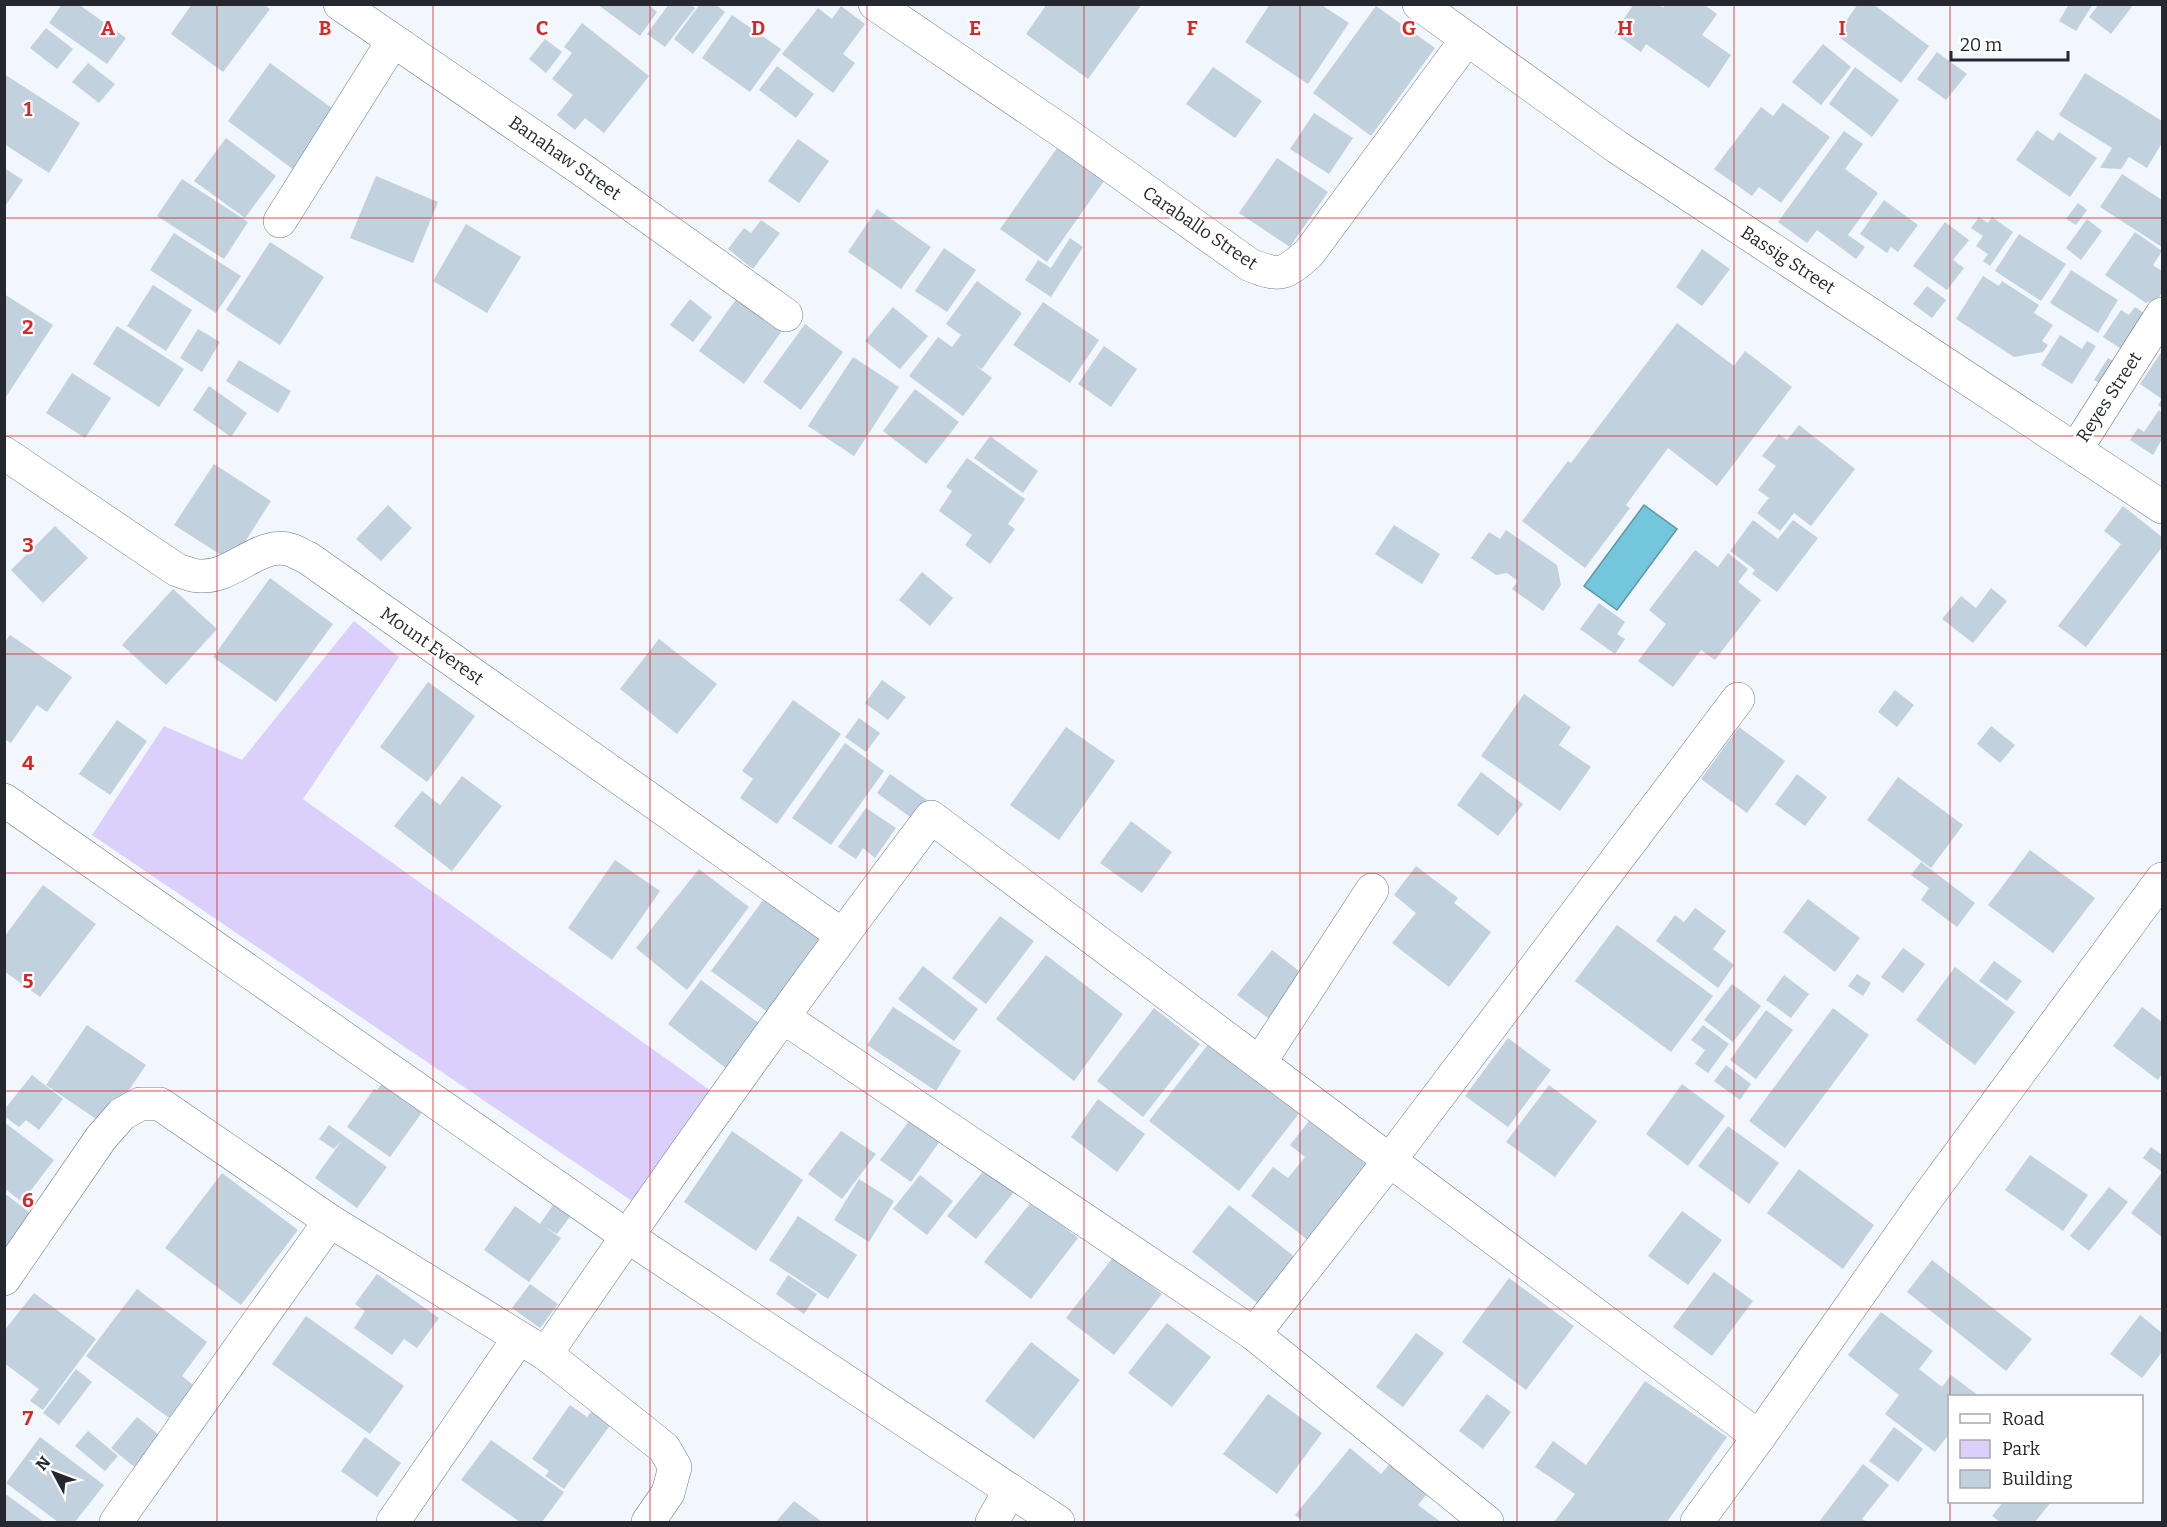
<svg xmlns="http://www.w3.org/2000/svg" width="2167" height="1527" font-family="Bitter,serif">
	<rect width="100%" height="100%" fill="#f2f7fd"/>
	<path fill="#dbd0fc" d="M354 621 399 657 303 799 721 1098 638 1205 92 835 164 726 242 760Z"/>
	<path fill="#73c6dc" stroke="#5c97a8" stroke-width="1.5" d="M1644 505 1677 529 1617 610 1584 586Z"/>
	<g fill="#c1d1dd">
		<path d="M62 4H78L126 38 107 64 49 23Z"/>
		<path d="M192 4H263L270 9 223 72 171 34Z"/>
		<path d="M597 4H648L657 12 640 36Z"/>
		<path d="M669 4H690L695 8 665 47 647 34Z"/>
		<path d="M700 4H715L725 12 693 54 674 39Z"/>
		<path d="M1047 4H1142L1088 79 1026 34Z"/>
		<path d="M1270 4H1320L1349 23 1308 84 1245 42Z"/>
		<path d="M1634 4H1659L1663 8 1665 4H1703L1717 14 1702 35 1731 55 1709 88 1646 44 1641 52 1614 33Z"/>
		<path d="M1858 4H1873L1929 46 1901 83 1836 35Z"/>
		<path d="M2069 4H2093L2076 31 2059 21Z"/>
		<path d="M2099 4H2134L2111 34 2089 17Z"/>
		<path d="M841 6 865 24 843 54 855 63 833 93 782 54 818 8 832 19Z"/>
		<path d="M1376 6 1435 48 1371 136 1313 93Z"/>
		<path d="M732 15 781 49 750 92 702 58Z"/>
		<path d="M582 23 649 76 604 133 585 118 575 130 557 115 573 95 552 79 572 53 564 47Z"/>
		<path d="M46 28 73 49 57 69 30 48Z"/>
		<path d="M545 39 562 52 546 73 529 59Z"/>
		<path d="M1823 44 1851 67 1821 105 1792 82Z"/>
		<path d="M1937 52 1967 74 1946 100 1917 79Z"/>
		<path d="M88 63 115 84 99 103 72 82Z"/>
		<path d="M270 63 336 111 294 170 228 121Z"/>
		<path d="M777 66 814 94 796 118 759 90Z"/>
		<path d="M1213 67 1262 101 1235 138 1186 104Z"/>
		<path d="M1855 67 1899 100 1872 137 1829 104Z"/>
		<path d="M2085 73 2162 121V143L2147 168 2129 157 2121 169 2100 168 2112 148 2059 115Z"/>
		<path d="M4 74 80 123 49 173 4 144Z"/>
		<path d="M1783 103 1830 137 1781 203 1759 187 1752 196 1714 169 1761 107 1773 116Z"/>
		<path d="M1314 113 1353 138 1329 174 1290 149Z"/>
		<path d="M2037 130 2053 141 2059 132 2097 158 2070 197 2016 160Z"/>
		<path d="M1844 131 1863 144 1845 169 1878 193 1848 235 1865 247 1856 259 1817 230 1807 243 1778 222Z"/>
		<path d="M226 138 276 176 245 218 194 181Z"/>
		<path d="M798 139 829 161 799 203 768 181Z"/>
		<path d="M1057 148 1104 181 1047 262 1000 229Z"/>
		<path d="M1277 158 1328 192 1290 247 1239 213Z"/>
		<path d="M4 168 23 180 4 208Z"/>
		<path d="M2122 174 2162 200V247L2100 207Z"/>
		<path d="M376 176 438 202 413 263 350 238Z"/>
		<path d="M182 179 248 222 224 259 157 216Z"/>
		<path d="M1884 200 1918 225 1898 252 1891 247 1887 253 1860 234Z"/>
		<path d="M2078 203 2087 210 2076 225 2066 219Z"/>
		<path d="M877 209 931 247 901 289 848 252Z"/>
		<path d="M1979 217 1988 223 1992 217 2013 232 1990 266 1983 261 1988 254 1976 246 1983 236 1971 228Z"/>
		<path d="M2087 219 2102 231 2081 260 2066 248Z"/>
		<path d="M761 220 780 233 753 269 728 249 744 228 751 233Z"/>
		<path d="M1945 222 1969 240 1953 260 1964 268 1947 290 1913 266Z"/>
		<path d="M466 224 521 257 487 313 433 281Z"/>
		<path d="M2135 232 2162 251 2153 265 2162 271V292L2159 297 2146 303 2105 275Z"/>
		<path d="M174 233 241 276 216 313 150 270Z"/>
		<path d="M2019 234 2066 264 2041 301 1995 271Z"/>
		<path d="M1070 238 1083 247 1051 297 1025 280 1038 260 1051 268Z"/>
		<path d="M270 242 324 277 280 345 226 310Z"/>
		<path d="M944 248 976 270 947 312 915 291Z"/>
		<path d="M1702 249 1730 269 1702 306 1676 287Z"/>
		<path d="M2071 270 2118 300 2098 333 2050 303Z"/>
		<path d="M1983 276 1999 286 2002 281 2039 305 2034 313 2053 325 2042 341 2048 345 2043 352 2014 357 1956 319Z"/>
		<path d="M977 281 1022 313 982 369 974 364 992 378 963 416 909 376 938 337 952 347 961 335 946 324Z"/>
		<path d="M153 285 192 310 166 351 127 326Z"/>
		<path d="M1927 286 1946 300 1932 318 1913 304Z"/>
		<path d="M4 294 53 325 4 400Z"/>
		<path d="M737 298 782 331 744 384 699 351Z"/>
		<path d="M690 299 712 317 693 342 670 325Z"/>
		<path d="M1043 302 1099 340 1070 383 1013 345Z"/>
		<path d="M893 307 928 336 900 369 865 341Z"/>
		<path d="M2135 307 2150 317 2127 353 2103 337 2121 310 2129 315Z"/>
		<path d="M1677 323 1734 366 1745 351 1792 387 1717 486 1668 448 1626 505 1630 508 1585 568 1522 521 1568 461 1571 463Z"/>
		<path d="M805 324 843 352 801 410 763 382Z"/>
		<path d="M117 326 184 369 159 407 93 364Z"/>
		<path d="M198 329 220 342 202 372 180 358Z"/>
		<path d="M2060 335 2082 349 2087 341 2096 346 2072 384 2041 365Z"/>
		<path d="M1104 346 1137 369 1111 407 1078 384Z"/>
		<path d="M2162 351V408L2158 405 2162 399 2140 384Z"/>
		<path d="M853 357 899 387 854 456 808 426Z"/>
		<path d="M2108 358 2122 366 2108 388 2094 380Z"/>
		<path d="M239 360 291 391 278 413 226 381Z"/>
		<path d="M72 373 111 398 85 438 46 413Z"/>
		<path d="M209 386 247 413 231 437 193 410Z"/>
		<path d="M915 389 959 422 926 464 883 431Z"/>
		<path d="M2159 410 2162 413V439L2153 455 2130 440 2138 428 2144 432Z"/>
		<path d="M1799 425 1855 469 1811 526 1794 513 1780 531 1757 513 1769 498 1758 490 1776 466 1762 456 1779 434 1787 440Z"/>
		<path d="M990 436 1038 471 1023 493 974 458Z"/>
		<path d="M967 458 1025 499 1008 524 1015 529 990 564 965 545 972 535 939 511 952 491 946 487Z"/>
		<path d="M214 464 271 501 232 562 174 525Z"/>
		<path d="M388 505 412 528 381 561 356 539Z"/>
		<path d="M2123 506 2162 537V547L2086 647 2058 626 2121 544 2104 531Z"/>
		<path d="M1753 520 1778 539 1793 520 1818 538 1777 592 1752 574 1755 570 1730 551Z"/>
		<path d="M1394 525 1440 554 1422 584 1375 554Z"/>
		<path d="M55 526 88 558 43 603 11 570Z"/>
		<path d="M1506 530 1557 565 1561 585 1543 611 1512 589 1518 581 1507 573 1496 575 1471 558 1489 532 1500 539Z"/>
		<path d="M1695 550 1718 567 1728 553 1748 569 1738 582 1761 600 1715 660 1701 650 1673 687 1638 661 1666 624 1649 610Z"/>
		<path d="M922 572 953 598 930 626 899 600Z"/>
		<path d="M270 578 333 624 276 702 213 657Z"/>
		<path d="M1991 588 2007 601 1973 643 1942 619 1961 596 1976 608Z"/>
		<path d="M173 589 217 629 166 685 122 645Z"/>
		<path d="M1599 603 1625 622 1617 634 1625 639 1615 654 1580 629Z"/>
		<path d="M10 635 72 677 47 712 37 705 11 743 4 739V643Z"/>
		<path d="M659 639 717 684 677 734 620 689Z"/>
		<path d="M882 680 906 697 888 720 865 703Z"/>
		<path d="M428 682 475 716 427 782 380 747Z"/>
		<path d="M1895 690 1914 705 1897 727 1878 712Z"/>
		<path d="M1524 694 1571 727 1559 745 1591 767 1560 811 1481 756Z"/>
		<path d="M793 700 841 734 777 824 740 798 753 779 742 771Z"/>
		<path d="M859 718 880 733 866 752 845 737Z"/>
		<path d="M117 720 147 741 110 795 79 774Z"/>
		<path d="M1991 726 2015 745 2000 763 1977 744Z"/>
		<path d="M1066 727 1115 761 1059 840 1010 805Z"/>
		<path d="M1739 727 1785 761 1747 813 1701 779Z"/>
		<path d="M845 743 884 771 831 845 792 818Z"/>
		<path d="M1481 772 1523 804 1498 836 1457 805Z"/>
		<path d="M890 774 927 800 913 819 877 793Z"/>
		<path d="M1797 774 1827 797 1805 826 1775 804Z"/>
		<path d="M462 776 502 806 452 871 394 826 422 791 440 805Z"/>
		<path d="M1898 777 1963 825 1931 868 1867 820Z"/>
		<path d="M866 808 896 828 875 858 863 848 856 859 838 847Z"/>
		<path d="M1131 821 1172 852 1142 893 1100 863Z"/>
		<path d="M2030 850 2095 898 2053 953 1988 905Z"/>
		<path d="M615 860 660 891 612 960 568 928Z"/>
		<path d="M1921 862 1975 903 1957 927 1921 900 1929 888 1911 875Z"/>
		<path d="M1416 866 1458 898 1454 903 1491 932 1449 987 1392 943 1416 913 1394 895Z"/>
		<path d="M699 869 749 907 687 990 636 948Z"/>
		<path d="M43 885 96 924 40 997 4 971V937Z"/>
		<path d="M769 892 826 933 769 1013 711 971Z"/>
		<path d="M1808 899 1860 938 1835 972 1783 932Z"/>
		<path d="M1695 908 1726 931 1713 949 1734 965 1718 988 1656 941 1675 915 1684 922Z"/>
		<path d="M1000 916 1034 941 986 1004 952 978Z"/>
		<path d="M1617 925 1713 996 1671 1052 1575 981Z"/>
		<path d="M1903 948 1925 964 1903 993 1881 977Z"/>
		<path d="M1272 950 1303 974 1268 1018 1237 995Z"/>
		<path d="M1046 955 1123 1014 1074 1081 996 1019Z"/>
		<path d="M1994 961 2022 981 2007 1001 1979 981Z"/>
		<path d="M923 966 978 1009 954 1041 898 999Z"/>
		<path d="M1955 967 2015 1012 1975 1065 1916 1020Z"/>
		<path d="M1857 974 1871 983 1863 996 1848 986Z"/>
		<path d="M1784 975 1809 994 1791 1018 1766 1000Z"/>
		<path d="M701 980 768 1030 735 1075 668 1024Z"/>
		<path d="M1732 984 1761 1006 1733 1042 1704 1020Z"/>
		<path d="M893 1007 961 1051 936 1091 867 1045Z"/>
		<path d="M2142 1007 2162 1022V1074L2158 1080 2113 1046Z"/>
		<path d="M1154 1008 1200 1044 1143 1117 1097 1081Z"/>
		<path d="M1833 1008 1869 1035 1785 1148 1749 1121Z"/>
		<path d="M1766 1010 1793 1030 1756 1079 1730 1060Z"/>
		<path d="M87 1025 146 1065 105 1125 46 1085Z"/>
		<path d="M1703 1025 1729 1044 1708 1073 1695 1064 1705 1050 1691 1040Z"/>
		<path d="M1508 1038 1551 1070 1508 1127 1465 1096Z"/>
		<path d="M1210 1042 1300 1112 1239 1191 1149 1121Z"/>
		<path d="M1726 1065 1751 1084 1740 1100 1714 1081Z"/>
		<path d="M32 1075 63 1099 39 1130 26 1120 19 1127 4 1116V1110Z"/>
		<path d="M384 1081 428 1104 390 1157 347 1127 374 1089 377 1090Z"/>
		<path d="M1682 1084 1725 1116 1688 1166 1646 1134Z"/>
		<path d="M1549 1085 1597 1121 1555 1177 1506 1142Z"/>
		<path d="M1098 1099 1145 1134 1117 1172 1071 1137Z"/>
		<path d="M915 1113 945 1134 911 1182 880 1160Z"/>
		<path d="M1313 1116 1374 1164 1313 1244 1251 1196 1273 1167 1288 1178 1305 1157 1290 1145Z"/>
		<path d="M4 1122 54 1160 22 1202 4 1188Z"/>
		<path d="M329 1125 387 1167 357 1208 315 1178 342 1140 334 1149 319 1139Z"/>
		<path d="M1728 1126 1779 1163 1749 1204 1698 1166Z"/>
		<path d="M732 1131 803 1180 756 1251 684 1202Z"/>
		<path d="M841 1131 876 1154 842 1199 808 1174Z"/>
		<path d="M2151 1147 2162 1155V1237L2131 1213 2162 1172 2143 1158Z"/>
		<path d="M2030 1155 2088 1195 2063 1231 2005 1190Z"/>
		<path d="M989 1164 1018 1187 976 1239 947 1216Z"/>
		<path d="M1799 1169 1874 1225 1843 1269 1767 1213Z"/>
		<path d="M222 1173 298 1230 241 1305 165 1248Z"/>
		<path d="M920 1175 953 1201 927 1235 893 1209Z"/>
		<path d="M859 1179 894 1201 869 1242 834 1220Z"/>
		<path d="M2109 1187 2128 1202 2089 1251 2070 1236Z"/>
		<path d="M4 1193 33 1215 9 1252 4 1248Z"/>
		<path d="M1032 1201 1078 1238 1031 1299 984 1262Z"/>
		<path d="M553 1205 570 1217 557 1234 543 1226 561 1238 529 1282 484 1250 515 1206 540 1224Z"/>
		<path d="M1229 1205 1296 1258 1260 1305 1192 1252Z"/>
		<path d="M1682 1211 1722 1240 1688 1285 1648 1256Z"/>
		<path d="M798 1216 857 1255 828 1299 769 1260Z"/>
		<path d="M1114 1256 1162 1294 1114 1355 1066 1318Z"/>
		<path d="M1932 1260 2032 1339 2006 1371 1907 1292Z"/>
		<path d="M1714 1272 1753 1301 1712 1356 1673 1327Z"/>
		<path d="M377 1274 439 1318 417 1348 404 1339 392 1355 354 1328 365 1311 355 1304Z"/>
		<path d="M788 1275 817 1294 804 1314 776 1294Z"/>
		<path d="M1509 1278 1574 1326 1526 1390 1462 1342Z"/>
		<path d="M530 1284 558 1304 540 1328 512 1308Z"/>
		<path d="M137 1289 207 1342 182 1376 193 1385 169 1418 86 1356Z"/>
		<path d="M34 1293 96 1339 43 1410 30 1401 39 1389 4 1363V1331Z"/>
		<path d="M1881 1312 1933 1351 1919 1369 1942 1387 1951 1375 1979 1396H1950V1433L1935 1452 1885 1414 1899 1395 1848 1355Z"/>
		<path d="M2140 1315 2162 1333V1352L2142 1378 2110 1354Z"/>
		<path d="M306 1316 404 1386 370 1434 272 1364Z"/>
		<path d="M1167 1323 1211 1357 1172 1407 1128 1373Z"/>
		<path d="M1416 1333 1444 1353 1403 1407 1376 1387Z"/>
		<path d="M1031 1342 1080 1380 1034 1439 985 1401Z"/>
		<path d="M76 1369 92 1382 59 1425 43 1413Z"/>
		<path d="M1645 1381 1727 1437 1667 1522H1554L1575 1494 1535 1467 1553 1441 1586 1465Z"/>
		<path d="M1268 1394 1322 1433 1277 1494 1223 1454Z"/>
		<path d="M1487 1394 1511 1412 1483 1449 1459 1431Z"/>
		<path d="M570 1405 587 1417 592 1411 611 1424 564 1489 545 1476 549 1471 532 1459Z"/>
		<path d="M137 1417 168 1442 142 1473 111 1448Z"/>
		<path d="M1894 1427 1923 1449 1898 1482 1869 1461Z"/>
		<path d="M88 1431 118 1456 105 1471 75 1446Z"/>
		<path d="M40 1437 104 1485 75 1522H58L6 1483Z"/>
		<path d="M365 1437 401 1463 377 1497 341 1471Z"/>
		<path d="M491 1440 564 1492 542 1522H520L461 1480Z"/>
		<path d="M1350 1448 1381 1474 1398 1454 1435 1484 1418 1505 1441 1522H1304L1295 1515Z"/>
		<path d="M1863 1464 1889 1485 1862 1519 1867 1522H1819Z"/>
		<path d="M4 1493 44 1522H4Z"/>
		<path d="M794 1501 822 1522H776Z"/>
		<path d="M2003 1502H2051L2035 1522H2000L1992 1516Z"/>
	</g>
	<g fill="none" stroke-linecap="round" stroke-linejoin="round">
		<g stroke="#707a87" stroke-width="34">
			<g id="minor">
				<path d="M340 4 584 171 786 315"/>
				<path d="M875 4 1066 134 1250 265C1281 277 1284 275 1309 253L1467 39"/>
				<path d="M1419 4 1617 147 2162 507"/>
				<path d="M280 221 393 41"/>
				<path d="M2076 449 2162 314"/>
				<path d="M4 453 177 570C184 572 192 576 200 576 234 578 259 540 291 550 297 552 303 556 308 558L842 935"/>
				<path d="M4 800 627 1236 1058 1522"/>
				<path d="M783 1017 1254 1334 1487 1522"/>
				<path d="M1260 1062 1372 890"/>
				<path d="M4 1279 101 1138 122 1114 140 1104H160L330 1221 546 1354 664 1448 675 1467 668 1493 648 1522"/>
				<path d="M1254 1334 1390 1160 1738 699"/>
				<path d="M546 1354C670 1172 798 993 931 817L1759 1437"/>
				<path d="M116 1522 330 1221"/>
				<path d="M393 1522 519 1338"/>
				<path d="M992 1522 1010 1490"/>
				<path d="M1697 1522 1759 1437 1924 1202 2162 879"/>
			</g>
		</g>
		<use href="#minor" stroke="#fff" stroke-width="33"/>
	</g>
	<path fill="none" stroke="#d62828" stroke-width="1.5" stroke-opacity="0.55" d="M217 4V1522M433 4V1522M650 4V1522M867 4V1522M1084 4V1522M1300 4V1522M1517 4V1522M1734 4V1522M1950 4V1396M4 218H2162M4 436H2162M4 654H2162M4 873H2162M4 1091H2162M4 1309H2162M1950 1502V1522"/>
	<g text-anchor="middle" stroke-width="4.5" stroke-linejoin="round" paint-order="stroke">
		<g font-size="18" fill="#25292f" stroke="#fff">
			<text transform="translate(565 158) rotate(35)" y="6">Banahaw Street</text>
			<text transform="translate(1200 228) rotate(34)" y="6">Caraballo Street</text>
			<text transform="translate(1788 260) rotate(33)" y="6">Bassig Street</text>
			<text transform="translate(2109 397) rotate(-57)" y="6">Reyes Street</text>
			<text transform="translate(432 646) rotate(35)" y="6">Mount Everest</text>
		</g>
	</g>
	<g font-size="20" text-anchor="middle" font-weight="bold" fill="#d62828" stroke="#fff" stroke-width="4.5" stroke-linejoin="round" paint-order="stroke">
		<text x="108" y="35">A</text>
		<text x="325" y="35">B</text>
		<text x="542" y="35">C</text>
		<text x="758" y="35">D</text>
		<text x="975" y="35">E</text>
		<text x="1192" y="35">F</text>
		<text x="1409" y="35">G</text>
		<text x="1625" y="35">H</text>
		<text x="1842" y="35">I</text>
		<text x="28" y="116">1</text>
		<text x="28" y="334">2</text>
		<text x="28" y="552">3</text>
		<text x="28" y="770">4</text>
		<text x="28" y="988">5</text>
		<text x="28" y="1207">6</text>
		<text x="28" y="1425">7</text>
	</g>
	<rect width="2167" height="1527" fill="none" stroke="#25292f" stroke-width="12"/>
	<rect x="1948" y="1395" width="195" height="108" fill="#ffffff" stroke="#a8a9ac" stroke-width="1.5"/>
	<rect x="1960" y="1414" width="30" height="9" fill="#ffffff" stroke="#a8a9ac" stroke-width="1.5"/>
	<text x="2002" y="1425" font-size="18" fill="#25292f">Road</text>
	<rect x="1960" y="1440" width="30" height="18" fill="#dbd0fc" stroke="#a8a9ac" stroke-width="1.5"/>
	<text x="2002" y="1455" font-size="18" fill="#25292f">Park</text>
	<rect x="1960" y="1470" width="30" height="18" fill="#c1d1dd" stroke="#a8a9ac" stroke-width="1.5"/>
	<text x="2002" y="1485" font-size="18" fill="#25292f">Building</text>
	<g transform="translate(54 1473) rotate(311)" stroke="#ffffff" stroke-width="4.5" paint-order="stroke">
	<path d="M0-4.5L10 22L0 15L-10 22Z" fill="#25292f"/>
	<text y="-9" font-size="16" font-weight="bold" text-anchor="middle" fill="#25292f">N</text>
	</g>
	<path d="M1951 51v9h117v-9" fill="none" stroke="#25292f" stroke-width="3"/>
	<text x="1960" y="51" font-size="18" fill="#25292f" stroke="#ffffff" stroke-width="4.5" paint-order="stroke">20 m</text>
</svg>
